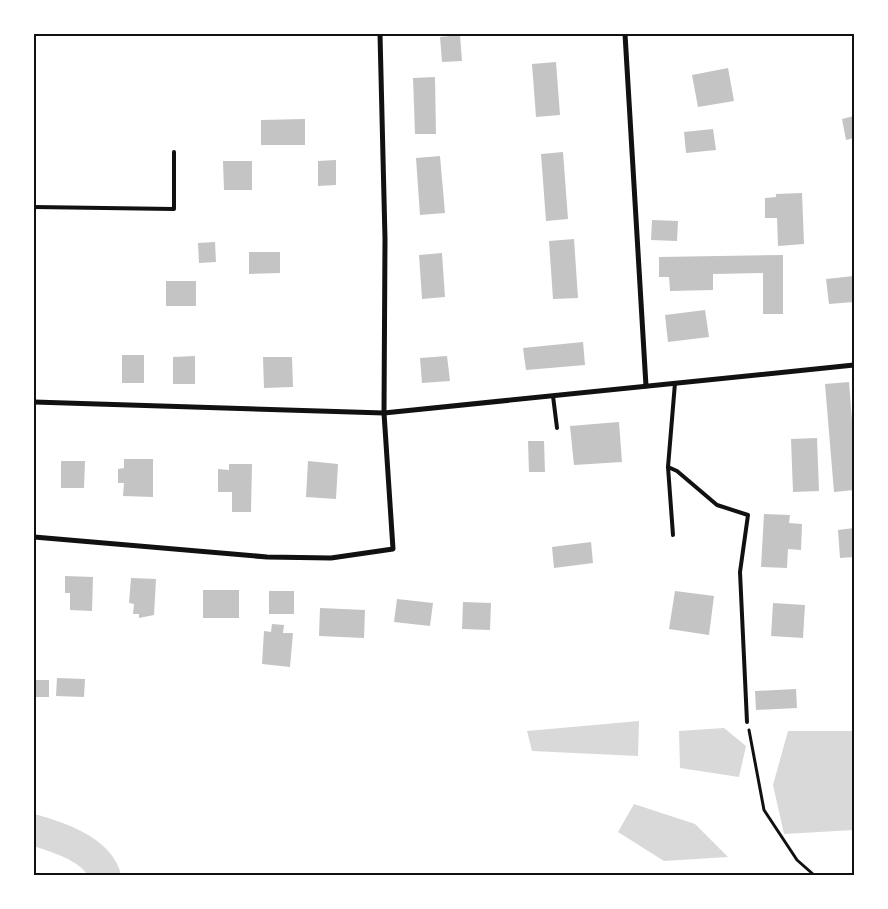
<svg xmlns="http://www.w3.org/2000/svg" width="888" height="909" font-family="Roboto,sans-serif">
	<rect width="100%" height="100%" fill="#fff"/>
	<g fill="#d9d9d9">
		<path d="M639 721 638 756 532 751 527 731Z"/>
		<path d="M724 728 746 746 739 777 680 768 679 731Z"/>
		<path d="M788 731H854V830L784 834 773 785Z"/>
		<path d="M634 804 695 824 728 857 664 861 618 832Z"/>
	</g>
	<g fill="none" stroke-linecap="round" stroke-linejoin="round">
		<path stroke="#d9d9d9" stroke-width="31" d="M34 830C58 837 96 849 105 875"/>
	</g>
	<g fill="#c4c4c4">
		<path d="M460 35 462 61 442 62 440 37Z"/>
		<path d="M556 62 560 115 536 117 532 64Z"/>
		<path d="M728 68 734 101 698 107 692 75Z"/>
		<path d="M435 77 436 134H415L413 78Z"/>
		<path d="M854 116V138L846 140 842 119Z"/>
		<path d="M305 119V145H261V120Z"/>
		<path d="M713 129 716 150 686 153 684 132Z"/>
		<path d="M563 152 568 219 546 221 541 154Z"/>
		<path d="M440 156 445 213 420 215 416 158Z"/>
		<path d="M336 160V185L318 186V161Z"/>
		<path d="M223 161H252V190H224Z"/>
		<path d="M802 193 804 244 778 246 777 218H765V198L776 197V194Z"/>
		<path d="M652 220 678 221 677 241 651 240Z"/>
		<path d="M574 239 578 298 553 299 549 241Z"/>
		<path d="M215 242 216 262 199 263 198 243Z"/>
		<path d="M249 252H280V273L249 274Z"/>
		<path d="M442 253 445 297 422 299 419 255Z"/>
		<path d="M783 255V314H763V273L713 274V290L670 291 669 277H659V257Z"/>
		<path d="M854 276V302L829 304 826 279Z"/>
		<rect x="166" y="281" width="30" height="25"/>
		<path d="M705 310 709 337 668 342 665 315Z"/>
		<path d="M583 342 585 365 526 370 523 348Z"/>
		<rect x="122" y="355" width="22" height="28"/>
		<path d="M195 356V384H173V357Z"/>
		<path d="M447 356 450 381 422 383 420 358Z"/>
		<path d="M263 357H292L293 387 264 388Z"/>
		<path d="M849 382 854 446V490L834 492 825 384Z"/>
		<path d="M619 422 622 462 574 465 570 426Z"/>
		<path d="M817 438 819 491 793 492 791 439Z"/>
		<path d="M528 441H544L545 472H529Z"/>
		<path d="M124 459H153V497L123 496 124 483H118V469L124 468Z"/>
		<path d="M61 461H85L84 488H61Z"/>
		<path d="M308 461 338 464 336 499 306 497Z"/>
		<path d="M229 464H252L251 512H232V492H218V469L229 470Z"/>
		<path d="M764 514 790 515 789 523 802 524 801 550 788 549 787 568 761 567Z"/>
		<path d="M854 528V557L840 558 838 530Z"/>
		<path d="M591 542 593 563 554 568 552 547Z"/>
		<path d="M65 576 93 577 92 611 70 610V593H65Z"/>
		<path d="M131 578 156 579 154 615 139 618V614H133L134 604 129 603Z"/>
		<rect x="203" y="590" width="36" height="28"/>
		<rect x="269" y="591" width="25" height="23"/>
		<path d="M675 591 714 596 709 635 669 629Z"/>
		<path d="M397 599 433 603 430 626 394 622Z"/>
		<path d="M463 602 491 603 490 630 462 629Z"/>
		<path d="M773 603 805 605 803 638 771 636Z"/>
		<path d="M320 608 365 610 364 638 319 636Z"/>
		<path d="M272 624 284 625 283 633H293L290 667 262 664 264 631 271 632Z"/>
		<path d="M57 678 85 679 84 697 56 696Z"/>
		<rect x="34" y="680" width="15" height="17"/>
		<path d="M796 689 797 708 756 710 755 691Z"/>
	</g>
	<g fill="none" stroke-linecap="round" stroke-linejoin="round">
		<path stroke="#111" stroke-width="3" d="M749 730 764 810 797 860 814 875"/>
		<g stroke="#111" stroke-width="4">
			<path d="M34 207 174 209V152"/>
			<path d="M553 396 557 428"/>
			<path d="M668 467 677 471 717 505 748 515 740 572 747 722"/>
			<path d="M673 535 668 467 675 383"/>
		</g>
		<g stroke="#111" stroke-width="5">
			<path d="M625 34 646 386"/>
			<path d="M34 402 384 413 854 365"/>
			<path d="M34 537 267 557 331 558 393 549 384 413 385 239 380 34"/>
		</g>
	</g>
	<rect width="888" height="909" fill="none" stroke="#ffffff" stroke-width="70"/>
	<rect x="35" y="35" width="818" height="839" fill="none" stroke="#111" stroke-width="2"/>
</svg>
